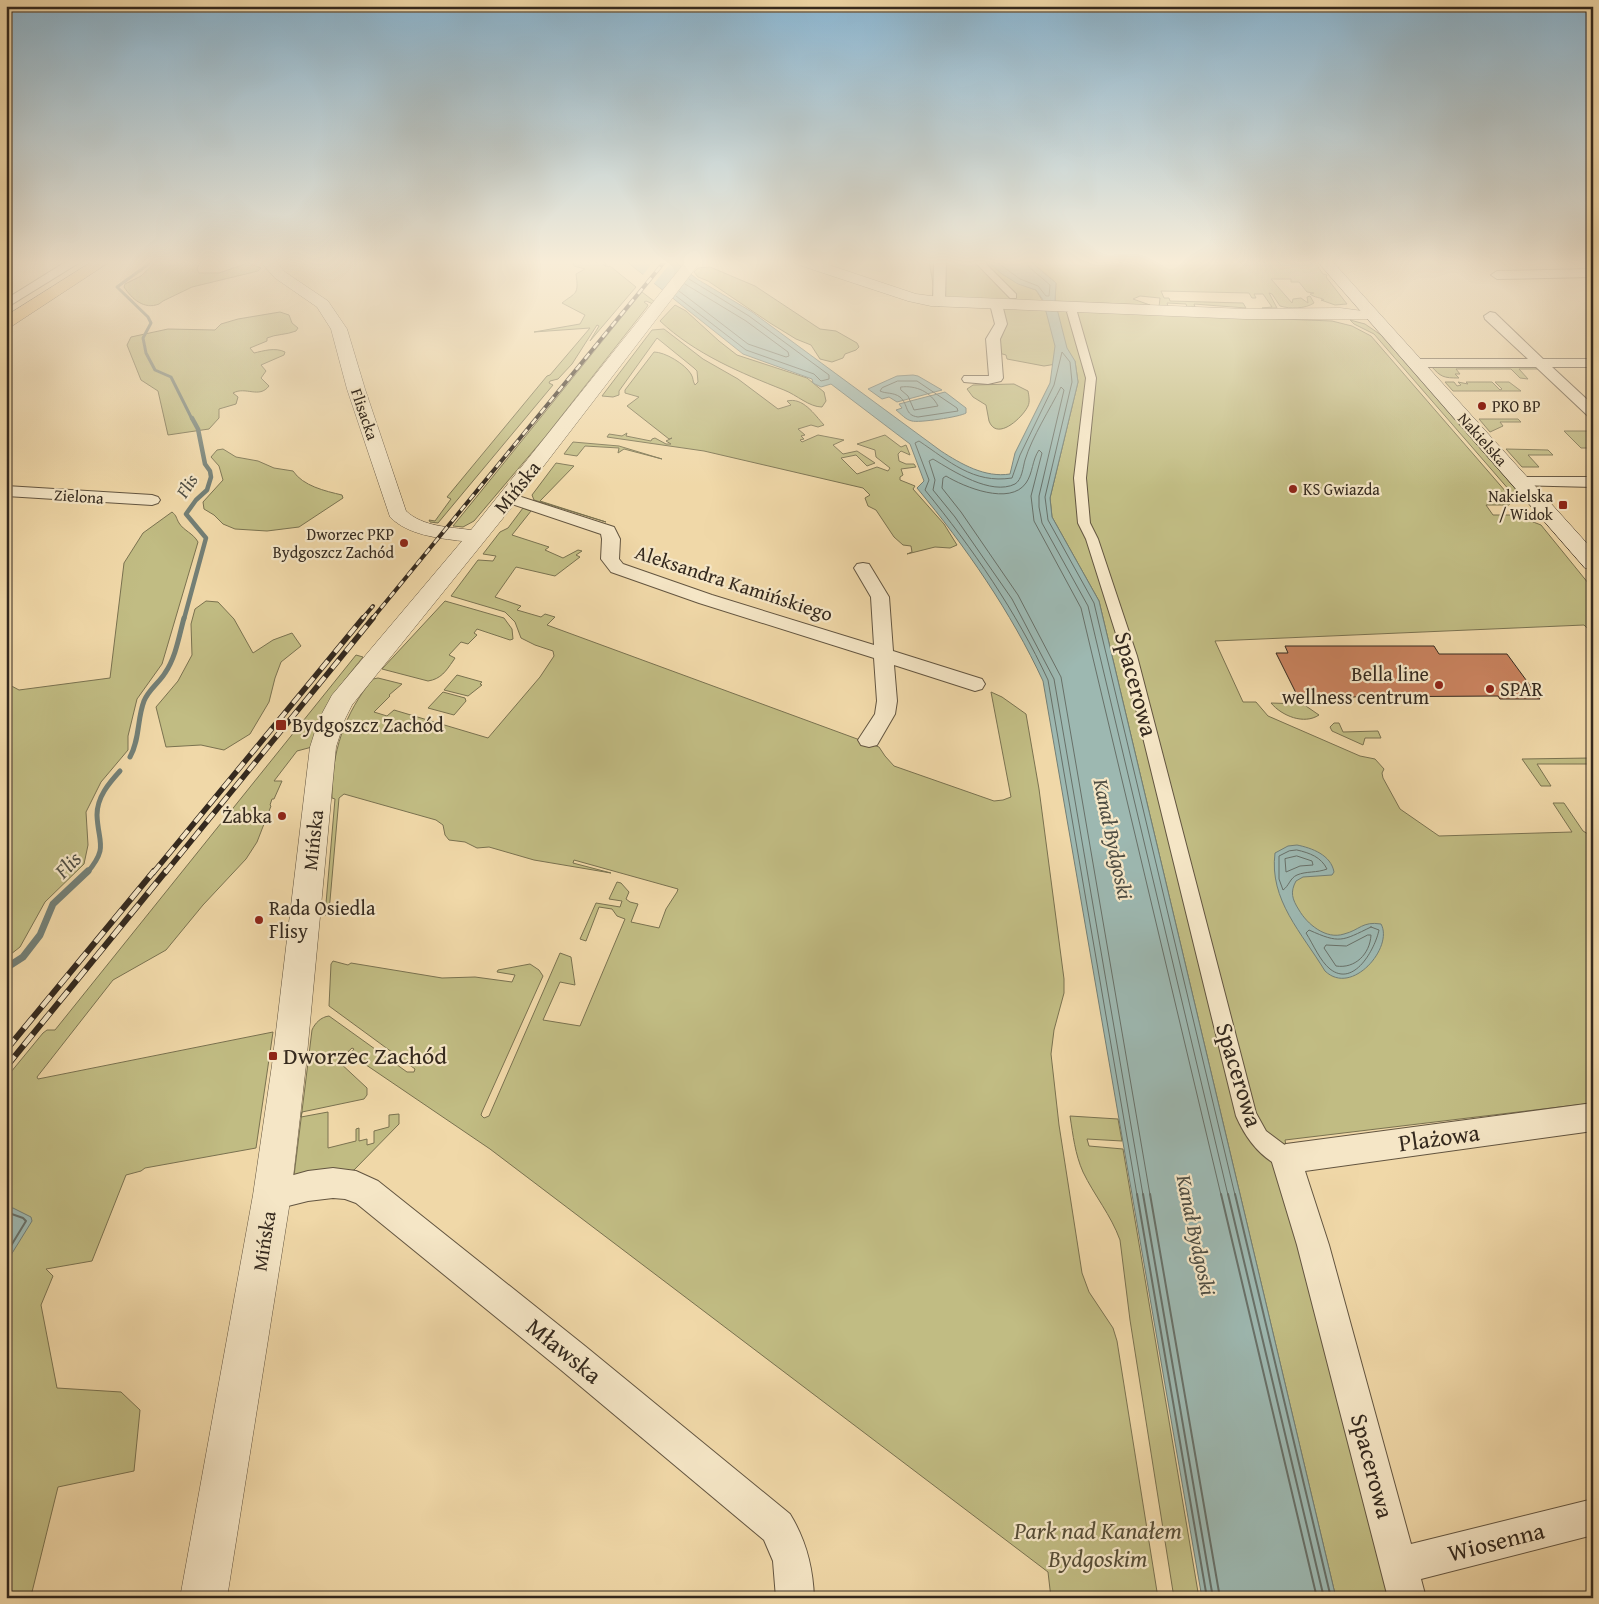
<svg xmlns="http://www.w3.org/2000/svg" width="1599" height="1604" font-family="'Gentium Book Plus',serif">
	<rect width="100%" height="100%" fill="#f0d8a8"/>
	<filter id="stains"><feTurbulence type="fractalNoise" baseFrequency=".004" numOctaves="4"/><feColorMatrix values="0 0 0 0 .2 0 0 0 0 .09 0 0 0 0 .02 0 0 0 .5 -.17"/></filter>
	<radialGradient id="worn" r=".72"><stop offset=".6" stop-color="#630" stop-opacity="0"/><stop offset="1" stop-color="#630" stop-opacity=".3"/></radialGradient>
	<g fill="#c1bc83" stroke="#7a7250">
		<path d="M157 261H198L200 262 197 269 199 273H219L248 263 261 268 258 271 192 287 163 301 159 304C144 310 132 299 124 287L125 284 141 276Z"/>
		<path d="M581 261H600L606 267 604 261 608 267 610 266 636 287 590 341 599 326 597 325 572 364 558 379 550 381 549 383 553 385 438 523 430 522 429 520 435 521 451 499 447 497 547 376 550 375 590 328 534 332 580 324 585 315 562 303C576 292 579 295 576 274L585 269 574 266 573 264Z"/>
		<path d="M929 261H987C1003 275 1016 283 1036 290L1045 305 936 301Z"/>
		<path d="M1030 261H1314L1323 274 1327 275 1326 277 1347 304 1335 305 1321 300H1324C1320 297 1315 298 1310 294L1314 293 1307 292 1299 282H1291V279H1271L1292 303 1293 299 1301 298 1308 303 1307 297 1310 296 1314 303C1305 309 1290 309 1280 306L1272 294 1269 293 1277 308H1262L1272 307 1263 294H1254L1256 298H1252L1249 293 1161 291 1164 298H1169L1170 301 1243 303 1246 308 1194 304 1195 307H1187L1186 304 1167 303 1168 306 1159 307 1160 298 1140 296 1133 299 1150 305 1055 301 1056 283Z"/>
		<path d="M710 267 755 286 820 329 836 331 857 343 859 347 856 350 845 354 843 358 832 362 820 359 811 345 796 339 770 323 708 281 698 277 694 272 698 268Z"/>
		<path d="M642 292 655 302 653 304 646 301 644 302 648 305 647 307 545 437 474 521 463 527 453 526Z"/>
		<path d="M675 305 686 311 719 341 737 355 807 378 824 392 826 401 822 407C809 407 797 395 784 390 741 373 695 354 660 321Z"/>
		<path d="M1001 308 1332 321 1352 326 1371 336 1513 500 1509 505H1486L1493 515H1515L1541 525 1593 589V634L1584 625 1215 641 1243 702H1256L1268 716 1360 756 1375 759 1384 769 1382 773 1383 778 1400 809 1439 836 1572 832 1553 803H1564L1583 831 1593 837V1103L1285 1140 1309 1268 1395 1598H1336L1099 601 1052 517 1050 498 1078 382 1075 361 1044 366 1007 359 1006 355 999 353 998 348Z"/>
		<path d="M280 312 289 315 292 323 298 328 296 331C286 335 276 334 267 338V341L250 348 254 353C263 351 275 347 285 352L284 355 261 365 266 371 261 378 269 386C259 399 246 386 233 393L238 397 236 404 219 409V418L209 429 168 435 158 391 141 380 127 345 131 337 168 329 215 330 221 324 238 319Z"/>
		<path d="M1350 320 1365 324 1381 335 1520 494 1517 499 1374 334 1354 324Z"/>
		<path d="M664 329 703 359 738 379 778 409 791 405 787 401C803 397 814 414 824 425L818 427 811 425 798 429 805 435 801 436 804 439 800 440 802 442 818 435 844 440 833 445 843 454 857 451 875 463 867 466 856 455 841 458 857 474 877 467 888 471 890 468 876 457 875 450 857 444 885 435 901 447 906 445 910 455 901 451 898 454 899 461 906 464H914L916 467 901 469 903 475 900 477V480L915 486 913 489 944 524 957 545 950 548 935 547 907 554 912 552 911 546 903 545 894 537 876 510 868 506 865 498 870 495 863 488 704 451 607 437 609 434 622 436 627 433 626 436 651 441 652 439 655 438 666 444H671L666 441 672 438 669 439 627 406 639 397 625 393V390L654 352C665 352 685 364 691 374 694 379 692 380 695 385L698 382 697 371 694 368 657 338 619 391V395L613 397 602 396 652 330Z"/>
		<path d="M1529 365 1539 369H1519L1528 379 1520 378 1511 369H1456L1460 374H1455L1459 378C1443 378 1441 377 1431 366Z"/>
		<path d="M1445 382H1454L1457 386 1461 385 1458 382 1468 384 1466 382H1492L1500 390 1502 389 1495 382H1509L1521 391H1453Z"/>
		<path d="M1014 384 1028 391C1029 396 1030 402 1028 406 1023 417 997 442 989 421 988 416 987 410 986 405L973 397 967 389 973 385Z"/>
		<path d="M1479 419H1518L1521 422H1500L1503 426 1490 432Z"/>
		<path d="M1564 431H1593V448H1581Z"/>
		<path d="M573 442 619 446 662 459 624 449 618 453 619 448 585 446 577 456 564 454Z"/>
		<path d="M223 449 236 457 258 461 274 468 293 471C303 486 325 491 342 495L343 498 299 527 267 531 235 529 223 524 214 515 204 509 203 502 223 480 219 466 211 457 217 450Z"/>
		<path d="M1506 449 1548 450 1553 455H1528L1539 467H1522Z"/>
		<path d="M556 463 574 466 540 501 606 522 534 500 532 495Z"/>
		<path d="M523 508 531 511 512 535 549 547 545 550 563 558 578 550 582 551 576 555 580 557 555 576 516 567 495 597 521 606 517 610 541 617 545 614 555 617 547 625 879 747 885 756 894 766 994 801 1003 800 1011 797 991 692 1002 697 1026 714 1039 789 1064 979V993L1054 1030 1051 1054 1059 1125 1082 1273 1089 1292 1113 1328 1117 1341 1158 1598H1051L1048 1572 490 1149 350 1054 354 1049 352 1048 338 1061 367 1088V1095L364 1099 302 1112 301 1117 328 1112V1148L356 1141V1129L359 1128V1141L367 1139V1145L374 1143V1131L389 1127V1115L399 1114V1124L354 1170 297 1181 294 1176 312 1030C315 1023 321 1017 329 1016L407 1072H414L415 1069 329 1006 331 964 333 961 348 965 351 963 442 978 475 977 512 982 515 975 497 972 498 970 530 964 539 970 543 976 482 1112 481 1115 484 1118 489 1116 560 953 571 957 575 985 560 982 543 1020 580 1026 625 919 617 916 612 909 599 907 586 941 580 939 596 903 620 907 622 901 609 899 617 882 621 883 629 892 626 899 630 902 638 904 631 922 659 928 666 909 677 892 678 889 574 860 573 863 611 873 534 860 489 847 477 848 465 842 449 840 445 835 443 825 436 820 344 794 339 798 329 912 328 915H325L335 799 332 798C331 753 345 712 373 679L378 678 402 684 389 695 390 696 374 712 387 716 394 710 488 738 540 677 554 656 553 651 535 645 521 638 515 622 505 612 451 596 478 560 493 561 496 556 483 554 500 532 508 528Z"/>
		<path d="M172 512C177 516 176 518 179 523 184 531 193 533 198 542L162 664 137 699 128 736V750L101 782 86 812 88 845 84 864 45 902 20 947 6 958V683L19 690 110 678 124 563 143 533Z"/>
		<path d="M206 601 218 602 234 619 253 653 273 640 292 633 301 646 281 662 275 678 269 702 250 734 224 750 201 745 166 747 156 707 178 681 192 655 191 624 195 609Z"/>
		<path d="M445 601 504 618 512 629 513 639 510 640 477 629 474 633 477 635 468 644 461 642 449 655 455 658 453 661C446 671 441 679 428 681L382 669Z"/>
		<path d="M356 655 363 657C341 685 317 710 312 747L297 751 274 781H282L274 799H272L270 805 271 806 257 842 246 859 203 905 166 950 113 980 37 1077 38 1079 273 1032 256 1148 145 1168 141 1171 126 1175 92 1261 46 1269 53 1276 41 1305 57 1388 121 1392 140 1410 134 1471 58 1487 31 1596 6 1598V1078L43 1033 47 1030H55Z"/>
		<path d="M457 675 482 682 480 684 482 685 468 696 444 690Z"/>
		<path d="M443 692 465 698 466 701 454 715 428 708Z"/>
		<path d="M1271 703 1303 704 1319 715C1304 725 1282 716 1271 703Z"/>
		<path d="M1334 723H1339L1343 732 1378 731 1381 738H1365L1363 745 1332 731 1330 727Z"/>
		<path d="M1590 758 1593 759V768L1590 764H1537L1551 786H1541L1522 759Z"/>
		<path d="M1070 1116 1118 1119 1122 1141 1087 1139 1089 1146 1123 1149 1199 1598H1174L1130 1320 1120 1240C1111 1215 1094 1195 1083 1172 1075 1154 1073 1135 1070 1116Z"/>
	</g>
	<g fill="#9db8b1" stroke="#737f76">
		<path d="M626 261H674L697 279 752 312 941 451C961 464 985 478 1010 474L1015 453 1050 383 1055 346 1043 300 1036 290 1018 284 1002 274 987 261H1030L1056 283 1055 301 1067 348 1075 361 1078 382 1050 498 1052 517 1099 601 1336 1598H1202L1043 681C1011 612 966 547 917 488L924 481 910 444 831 384 821 387 813 383 812 379 743 354Z"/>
		<path d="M913 375 918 376 942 390 897 402 889 397 882 399 868 389 897 376Z"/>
		<path d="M945 392 966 408V413C960 417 918 423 912 421 906 420 901 414 896 410L902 408 899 404Z"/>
		<path d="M1297 845C1312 848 1331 855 1334 872L1332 875 1303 877 1296 881C1290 892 1292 899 1299 910 1307 924 1326 940 1344 934 1360 930 1362 921 1381 924 1394 947 1352 997 1325 971 1302 933 1269 900 1275 853L1288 846Z"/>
		<path d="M6 1207 13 1208 31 1217 32 1221 6 1263Z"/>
	</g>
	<path fill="#f0d8a8" d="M654 261H672L652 286 642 276Z"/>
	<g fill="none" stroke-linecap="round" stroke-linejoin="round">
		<g stroke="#687068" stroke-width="1">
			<path d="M995 261 1020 279 1038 286 1046 296H1049L1050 285 1029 267 1027 261"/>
			<path d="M679 291 748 344 786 357 789 356 788 352 746 321 685 284"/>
			<path d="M676 296 746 350 814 374 821 381 829 379V375L749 316 689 279"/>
			<path d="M898 381H917L957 408 958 411 918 417C904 415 909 405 900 397 893 392 886 394 880 391L882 388Z"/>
			<path d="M901 387C916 385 931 392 938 406L914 410 908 396 901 390Z"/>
			<path d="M1297 850C1310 853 1321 857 1327 869 1317 873 1306 871 1297 875 1290 878 1289 886 1283 890L1279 879V856L1289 851Z"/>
			<path d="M1297 856 1312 861 1313 865 1300 866 1286 872 1285 859Z"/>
			<path d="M1371 927 1379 930C1375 949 1354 988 1330 969 1320 961 1313 944 1306 933L1309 930C1340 944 1342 941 1371 927Z"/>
			<path d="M1368 935H1371C1370 954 1355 969 1336 966L1324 948 1326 945 1346 946Z"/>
			<path d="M1137 1195 1048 680C1016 611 973 549 925 490L929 480 915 443 919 441C949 461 973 484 1012 478L1020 455 1054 385 1062 352 1070 362 1072 382 1045 497 1048 520 1094 603 1235 1195"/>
			<path d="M1143 1195 1054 679 1012 599 955 517 933 490 935 480 929 461 933 459C953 471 991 496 1015 484 1022 480 1023 467 1025 460 1032 437 1050 409 1061 387L1064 390 1039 496V507L1042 523 1088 606 1228 1195"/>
			<path d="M1150 1195 1061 677 1018 595 961 512 942 488 943 478 946 476C964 487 1010 506 1026 483 1033 473 1032 460 1039 450L1042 453 1031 496 1034 521 1081 608 1221 1195"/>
		</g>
		<g stroke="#687068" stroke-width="2">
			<path d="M1137 1194 1207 1598"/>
			<path d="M1143 1194 1213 1598"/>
			<path d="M1150 1194 1220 1598"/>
			<path d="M1221 1194 1317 1598"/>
			<path d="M1228 1194 1324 1598"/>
			<path d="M1235 1194 1331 1598"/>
			<path d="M6 1212 23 1218 26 1221 6 1254"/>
		</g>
		<path stroke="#737f76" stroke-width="3" d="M153 261 117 287 148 317 151 323 143 338 146 353 155 370 171 377 192 419"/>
		<path stroke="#737f76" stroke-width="4.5" d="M184 619 206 538 186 514 196 500 207 490 211 477 210 471 205 464 198 429 192 418"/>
		<g stroke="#737f76" stroke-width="5">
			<path d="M130 757C140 739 137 719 144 701 149 689 159 683 165 673 176 657 179 636 184 618"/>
			<path d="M87 873C109 847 98 843 97 815 97 797 109 783 120 771"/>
		</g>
		<path stroke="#737f76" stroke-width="7" d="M6 968 23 957 40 935 53 904 88 871"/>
	</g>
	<path fill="#c9825e" stroke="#34291e" d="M1285 646H1434L1439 654H1507L1540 699H1500L1498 696 1342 697 1343 699H1299L1276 653H1288Z"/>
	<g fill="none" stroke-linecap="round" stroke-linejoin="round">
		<g stroke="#635540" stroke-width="2">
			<g id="pedestrian">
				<path d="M974 261H983L1016 294V298H1010Z"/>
				<path d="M1072 309 1077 312 1096 378 1086 478 1090 523 1098 539 1137 656 1256 1113 1266 1131 1294 1152 1297 1159 1294 1166 1286 1169C1262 1160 1246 1139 1236 1116L1123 656 1086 539 1078 523 1074 478 1086 378 1067 312Z"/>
			</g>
		</g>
		<g stroke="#635540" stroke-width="2">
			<g id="minor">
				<path d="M67 261H82L6 308V299Z"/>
				<path d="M934 261H946L945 302 939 306 933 302Z"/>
				<path d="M1593 269V277L1497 279 1491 275 1497 271Z"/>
				<path d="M996 300 1002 304 1007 324 1000 339 1003 378 1001 381 988 384 964 382 962 379 964 376H989L986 339 995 324 990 304Z"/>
				<path d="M1490 312 1495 313 1543 359H1593V367H1552L1593 405V417L1588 416 1536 367H1414L1407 363 1414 359H1528L1485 319 1484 316Z"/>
				<path d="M1521 477H1593V487L1515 485 1513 482 1515 479Z"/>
				<path d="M6 486 152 495 158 497 160 500 158 503 152 505 6 496Z"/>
				<path d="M509 493 614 527 620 539 619 559 623 564 712 595 874 645 871 597 854 568 857 564 863 563 869 564 889 597 893 651 982 679 985 684 982 689 975 691 894 665 897 701 895 714 877 745 869 747 861 745 858 740 875 714 877 701 874 658 699 603 611 572 601 559 602 539 601 534 503 501 501 498 503 495Z"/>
				<path d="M1593 1103V1131L1305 1171 1329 1245 1411 1544 1593 1499V1535L1421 1579 1426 1598H1388L1297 1245 1271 1159 1276 1149 1286 1144Z"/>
				<path d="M333 1168 356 1171 378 1181 585 1346 790 1514C806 1540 813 1567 814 1598H776L773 1561 764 1540 561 1370 356 1203 345 1199 333 1198 308 1201 272 1210 261 1206 257 1195 261 1184 308 1171Z"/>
			</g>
		</g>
		<g stroke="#635540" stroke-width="1">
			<g id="tertiary">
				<path d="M260 261H275L285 272 328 301 347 329 365 389 406 511C423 527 450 527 471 530L686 261H701L516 502 352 705 345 719 336 747 306 1065 291 1195 227 1598H180L253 1195 272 1065 310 747 319 719 332 695 462 541C437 538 408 535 390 517L347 389 331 329 317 307 275 278Z"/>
				<path d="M794 261H817L916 294 931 296 1245 309 1340 308 1378 313 1380 316 1378 319H1245L931 306 908 301 796 264Z"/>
			</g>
		</g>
		<g stroke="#34291e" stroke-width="1">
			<path id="secondary" d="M1317 261H1332L1593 550V569L1585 568Z"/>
		</g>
		<g stroke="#34291e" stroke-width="1">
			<path id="primary" d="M93 261H111L12 326 6 328V316Z"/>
		</g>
		<use href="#pedestrian" fill="#f5e6c6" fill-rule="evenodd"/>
		<use href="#minor" fill="#f5e6c6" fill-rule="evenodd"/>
		<use href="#tertiary" fill="#f5e6c6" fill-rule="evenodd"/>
		<use href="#secondary" fill="#f5e6c6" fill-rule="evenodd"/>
		<use href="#primary" fill="#e8bc74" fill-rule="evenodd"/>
		<g stroke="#34291e" stroke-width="4">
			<g id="rail-far2">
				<path d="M362 619 373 606"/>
				<path d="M372 619 665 261"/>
			</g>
		</g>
		<g stroke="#34291e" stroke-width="5.5">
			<g id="rail-far1">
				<path d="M153 873 363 618"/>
				<path d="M165 873 373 618"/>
			</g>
		</g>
		<g stroke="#34291e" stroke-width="6">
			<g id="rail">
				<path d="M6 1050 154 871"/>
				<path d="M6 1067 166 871"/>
			</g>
		</g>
		<use href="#rail-far2" stroke="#f5e6c6" stroke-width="2.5" stroke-dasharray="7" stroke-linecap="butt"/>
		<use href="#rail-far1" stroke="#f5e6c6" stroke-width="4" stroke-dasharray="11" stroke-linecap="butt"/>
		<use href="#rail" stroke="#f5e6c6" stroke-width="4.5" stroke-dasharray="14" stroke-linecap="butt"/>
	</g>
	<linearGradient id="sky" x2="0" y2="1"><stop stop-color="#8ab6d2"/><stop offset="0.54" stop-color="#f8edd8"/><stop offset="1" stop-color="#f8edd8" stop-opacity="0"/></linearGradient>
	<rect width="1599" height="486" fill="url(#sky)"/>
	<g fill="#8f2418" stroke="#f5e6c6" stroke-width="2">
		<circle cx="1482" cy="406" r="5"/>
		<circle cx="1293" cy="489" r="5"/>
		<rect x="1558" y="500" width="10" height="10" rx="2.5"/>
		<circle cx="404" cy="543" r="5"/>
		<circle cx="1439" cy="685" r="5"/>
		<circle cx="1490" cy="689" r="5"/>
		<rect x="275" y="719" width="12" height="12" rx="2.5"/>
		<circle cx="282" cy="816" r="5"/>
		<circle cx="259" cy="920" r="5"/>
		<rect x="268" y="1051" width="10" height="10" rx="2.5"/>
	</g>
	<g text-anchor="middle" stroke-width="4.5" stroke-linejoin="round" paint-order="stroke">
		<g font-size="16" fill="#34291e" stroke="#f5e6c6" text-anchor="start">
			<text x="1492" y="412">PKO BP</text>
			<text x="1303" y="495">KS Gwiazda</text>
			<text x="1553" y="502" text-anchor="end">Nakielska<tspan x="1553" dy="18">/ Widok</tspan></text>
			<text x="394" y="540" text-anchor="end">Dworzec PKP<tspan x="394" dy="18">Bydgoszcz Zachód</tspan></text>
		</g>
		<g font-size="16" fill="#34291e" stroke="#f5e6c6">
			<text transform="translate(365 414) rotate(71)" y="6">Flisacka</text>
			<text transform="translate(1483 439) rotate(48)" y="6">Nakielska</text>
			<text transform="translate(79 496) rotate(4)" y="6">Zielona</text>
		</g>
		<g font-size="18" font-style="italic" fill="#4e4d43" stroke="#f5e6c6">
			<text transform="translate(187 486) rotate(-58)" y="6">Flis</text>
		</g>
		<g font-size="20" fill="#34291e" stroke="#f5e6c6">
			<text transform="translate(517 487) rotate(-51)" y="7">Mińska</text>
			<text transform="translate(734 583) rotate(18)" y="7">Aleksandra Kamińskiego</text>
			<text transform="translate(313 840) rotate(-84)" y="7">Mińska</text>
			<text transform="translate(264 1241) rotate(-81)" y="7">Mińska</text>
		</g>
		<g font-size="20" fill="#34291e" stroke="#f5e6c6" text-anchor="start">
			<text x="1429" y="681" text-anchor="end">Bella line<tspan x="1429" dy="23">wellness centrum</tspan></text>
			<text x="1500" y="696">SPAR</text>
			<text x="292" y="732">Bydgoszcz Zachód</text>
			<text x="272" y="823" text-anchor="end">Żabka</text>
			<text x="269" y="915">Rada Osiedla<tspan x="269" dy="23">Flisy</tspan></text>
		</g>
		<g font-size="21" font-style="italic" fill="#4e4d43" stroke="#f5e6c6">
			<text transform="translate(1113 839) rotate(78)" y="7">Kanał Bydgoski</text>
			<text transform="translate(68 865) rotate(-46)" y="7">Flis</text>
			<text transform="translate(1196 1235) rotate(78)" y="7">Kanał Bydgoski</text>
		</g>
		<g font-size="24" fill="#34291e" stroke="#f5e6c6">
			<text transform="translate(1136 684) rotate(75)" y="8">Spacerowa</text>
			<text transform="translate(1239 1075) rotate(73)" y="8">Spacerowa</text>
			<text transform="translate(1439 1138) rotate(-8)" y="8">Plażowa</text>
			<text transform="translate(564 1351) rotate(39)" y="8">Mławska</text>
			<text transform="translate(1372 1466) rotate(75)" y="8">Spacerowa</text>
			<text transform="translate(1496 1542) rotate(-14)" y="8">Wiosenna</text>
		</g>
		<g font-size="24" fill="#34291e" stroke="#f5e6c6" text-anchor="start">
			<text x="283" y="1064">Dworzec Zachód</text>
		</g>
		<g font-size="24" font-style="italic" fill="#574e37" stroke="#f5e6c6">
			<text x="1098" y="1539">Park nad Kanałem<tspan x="1098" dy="28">Bydgoskim</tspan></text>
		</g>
	</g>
	<rect width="1599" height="1604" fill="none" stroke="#f0d8a8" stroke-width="25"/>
	<rect x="8" y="8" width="1584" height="1589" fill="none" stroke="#34291e" stroke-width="2.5"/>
	<rect x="12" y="12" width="1574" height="1579" fill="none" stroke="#34291e"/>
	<rect width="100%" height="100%" filter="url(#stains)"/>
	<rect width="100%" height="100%" fill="url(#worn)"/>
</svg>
